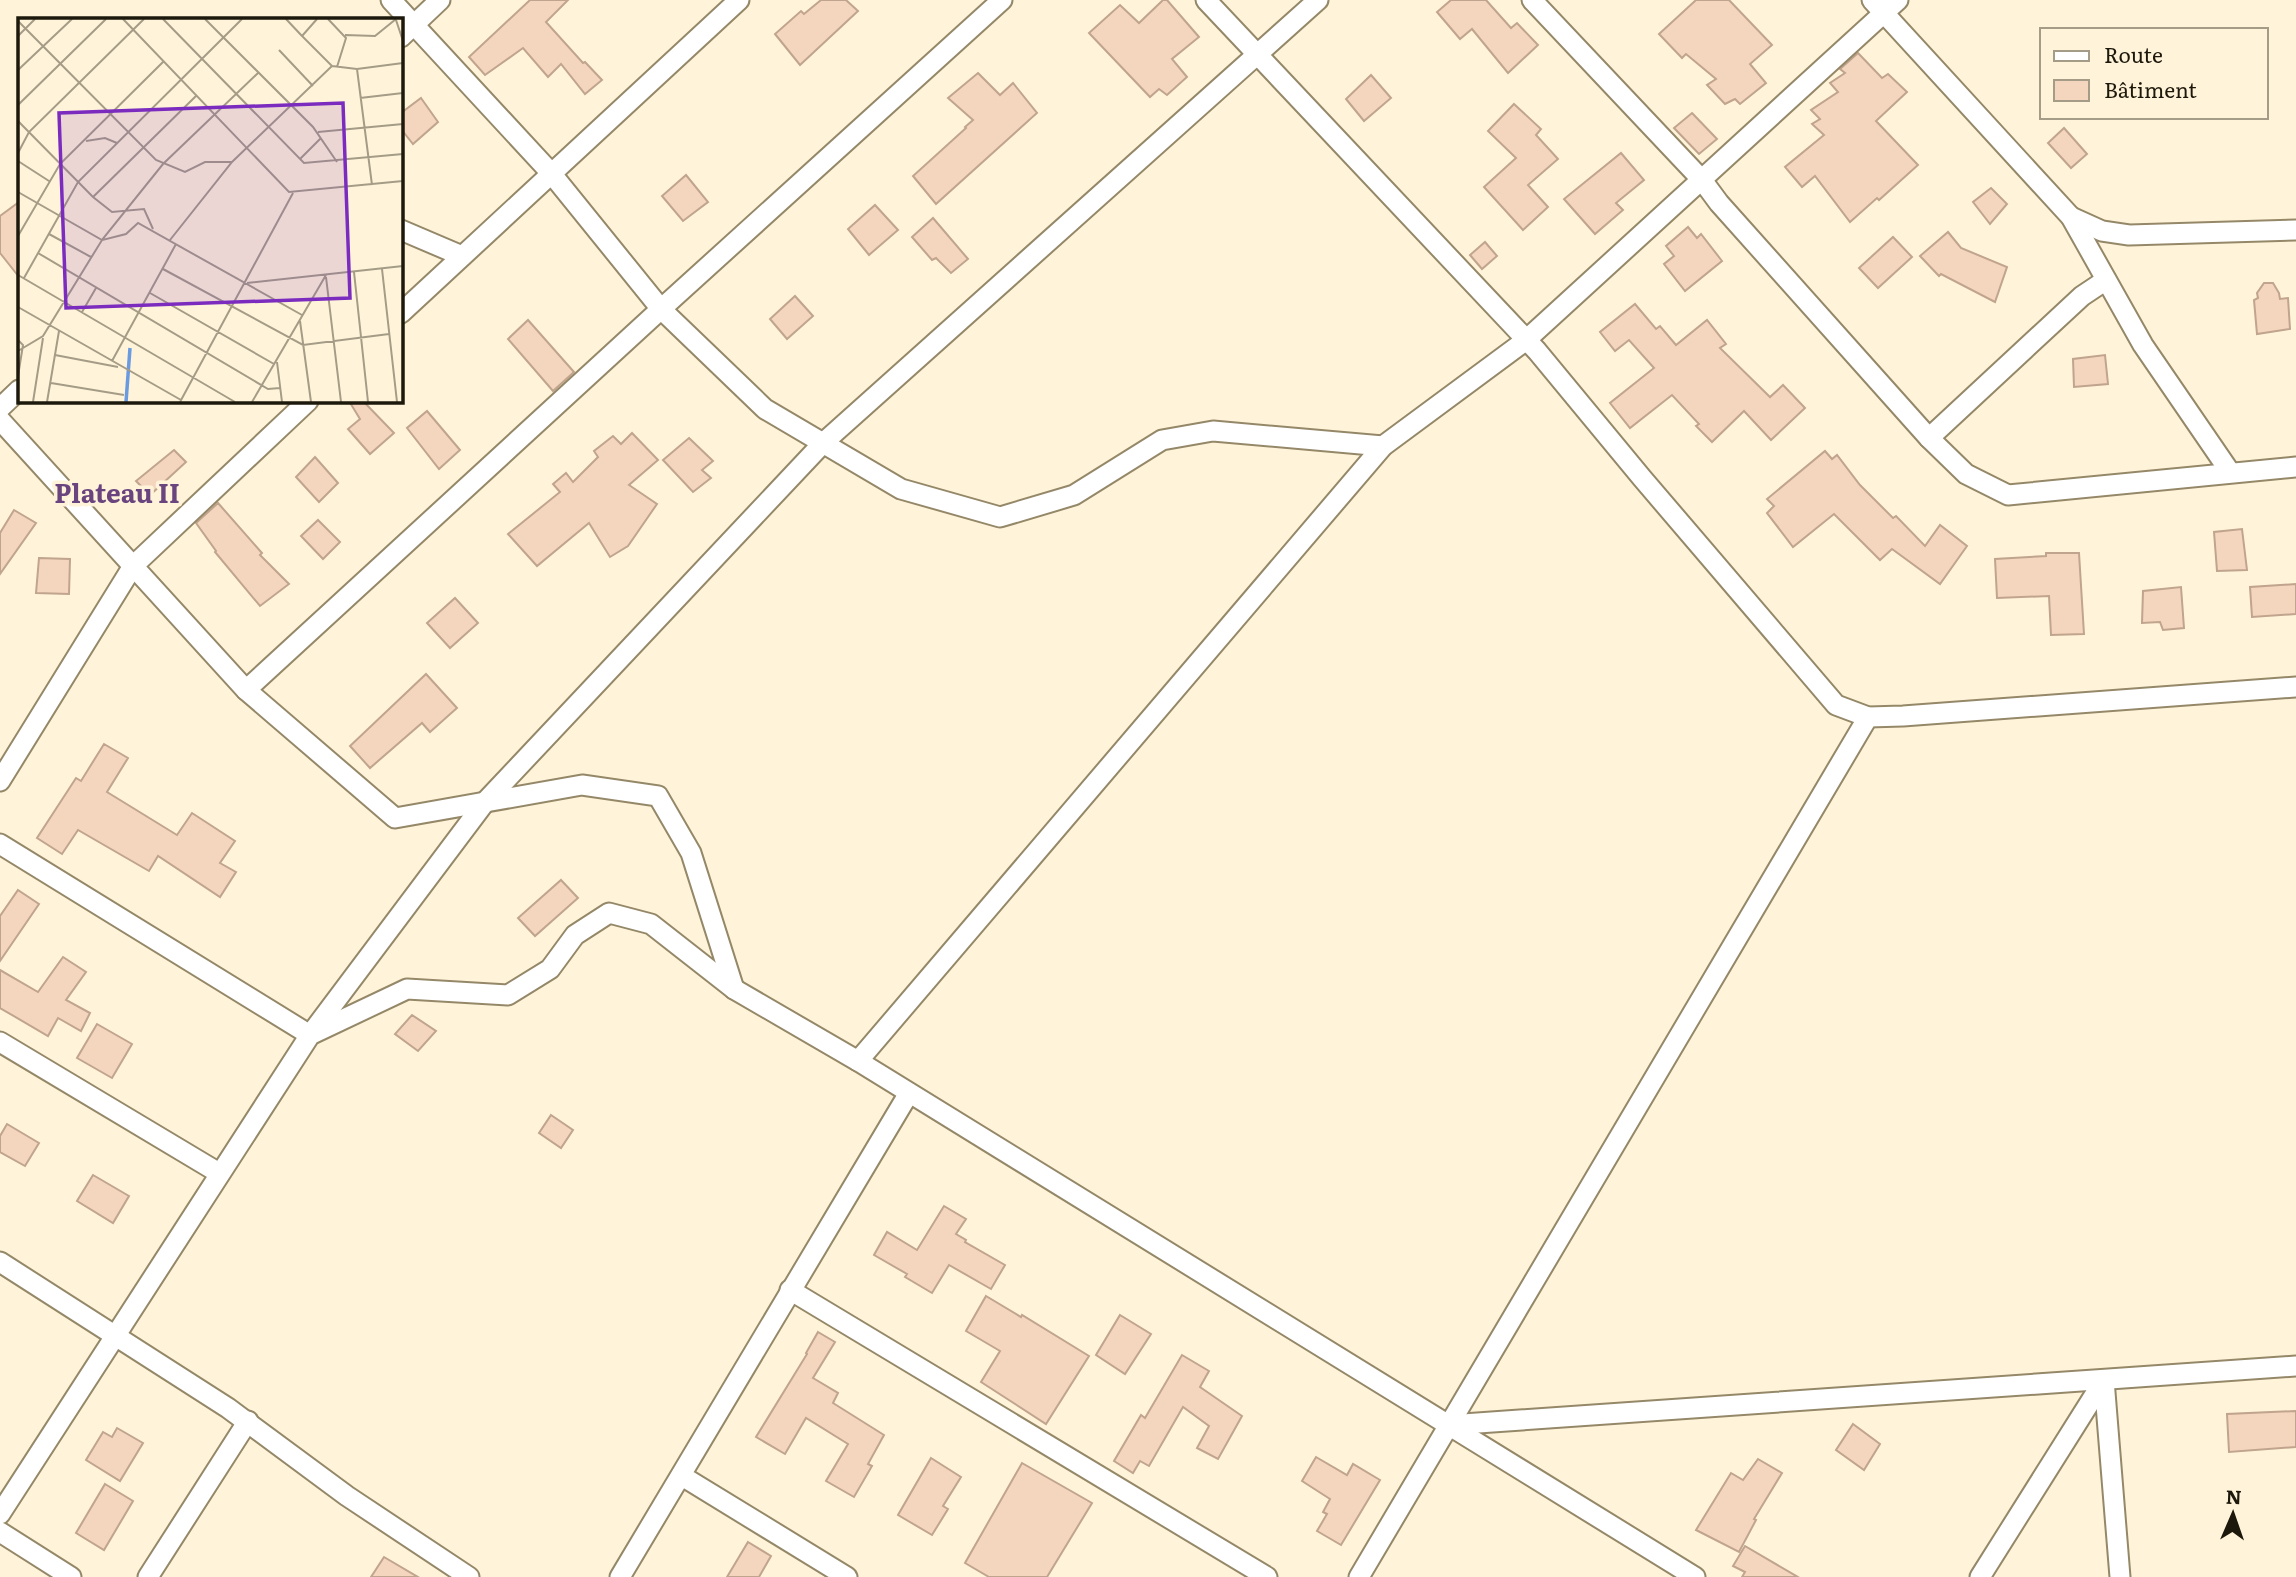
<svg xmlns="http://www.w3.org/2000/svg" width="2296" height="1577" font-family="Literata,serif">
	<rect width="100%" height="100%" fill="#fff4d9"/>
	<g fill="#f4d5be" stroke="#c1a48d" stroke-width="2">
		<path d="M530 0H568L546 22 583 63 585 62 602 80 585 94 561 64 548 77 523 48 485 75 469 57Z"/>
		<path d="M821 0H846L858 11 800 65 775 34 801 11 804 14Z"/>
		<path d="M1163 0H1167L1199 37 1172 59 1187 77 1167 95 1159 89 1150 97 1089 33 1120 5 1139 23Z"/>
		<path d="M1451 0H1486L1511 28 1517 23 1538 45 1508 73 1472 29 1460 39 1437 12Z"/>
		<path d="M1696 0H1729L1772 45 1750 64 1766 83 1740 104 1735 99 1725 104 1707 85 1716 79 1686 54 1682 58 1659 34Z"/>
		<path d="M1858 53 1882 78 1888 74 1907 92 1876 121 1918 165 1879 200 1877 198 1850 222 1815 176 1802 187 1785 167 1824 135 1812 124 1820 119 1811 110 1838 92 1830 83 1845 73 1840 69Z"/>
		<path d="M978 73 1000 95 1013 83 1037 113 936 204 913 176 966 128 965 127 973 120 948 98Z"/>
		<path d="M1371 75 1391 98 1364 121 1346 99Z"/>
		<path d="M421 98 438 122 413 144 401 129V113Z"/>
		<path d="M1514 104 1541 129 1536 135 1558 159 1528 185 1548 207 1523 230 1484 187 1516 158 1488 131Z"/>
		<path d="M1692 113 1717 139 1699 154 1674 128Z"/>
		<path d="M2064 128 2087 154 2071 168 2048 143Z"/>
		<path d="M1621 153 1644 180 1616 203 1623 210 1595 234 1564 199Z"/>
		<path d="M686 175 708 202 683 221 662 196Z"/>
		<path d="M1991 188 2007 204 1990 224 1973 202Z"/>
		<path d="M19 202V277L0 253V216Z"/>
		<path d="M875 205 898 230 869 255 848 229Z"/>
		<path d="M933 218 968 259 951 273 936 258 932 260 912 237Z"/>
		<path d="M1688 227 1697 238 1701 234 1722 261 1685 291 1664 264 1674 256 1666 246Z"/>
		<path d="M1948 232 1961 248 2007 267 1995 302 1941 274 1939 276 1920 256Z"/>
		<path d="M1893 237 1912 257 1878 288 1859 268Z"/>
		<path d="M1485 242 1497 256 1482 269 1470 255Z"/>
		<path d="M2264 283H2273L2279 293 2280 299 2288 298 2290 329 2257 334 2254 300 2258 298 2257 293Z"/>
		<path d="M795 296 813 316 787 339 770 319Z"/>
		<path d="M1635 304 1656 329 1660 326 1676 345 1707 320 1726 344 1720 348 1770 397 1783 385 1805 408 1771 440 1744 411 1712 442 1696 426 1699 424 1672 395 1630 428 1610 403 1654 368 1629 340 1615 351 1600 332Z"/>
		<path d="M528 320 574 372 553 391 508 339Z"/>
		<path d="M2105 355 2108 384 2074 387 2073 359Z"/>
		<path d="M349 401H363L394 433 370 454 348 429 360 419Z"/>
		<path d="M427 411 460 450 439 469 407 428Z"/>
		<path d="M632 433 658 460 629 485 657 504 628 546 610 557 589 523 537 566 508 534 560 492 553 484 566 473 573 482 598 457 594 451 613 436 621 444Z"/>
		<path d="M689 438 713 461 702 470 711 478 693 492 663 460Z"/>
		<path d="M174 450 186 462 150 495 136 481Z"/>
		<path d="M1825 451 1832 459 1837 455 1860 485 1893 518 1896 516 1925 546 1940 525 1967 546 1940 584 1892 549 1880 560 1834 514 1793 547 1767 513 1774 506 1767 499Z"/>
		<path d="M315 457 338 483 319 502 296 477Z"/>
		<path d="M218 503 262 553 260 555 289 584 260 606 215 552 216 551 196 523Z"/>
		<path d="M14 510 36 523 0 574V533Z"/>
		<path d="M318 520 340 542 323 559 301 536Z"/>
		<path d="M2242 529 2247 570 2217 571 2214 532Z"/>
		<path d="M2046 553H2079L2084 634 2051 635 2049 596 1997 598 1995 559 2046 556Z"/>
		<path d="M39 558 70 559 69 594 36 593Z"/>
		<path d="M2296 584V614L2252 617 2250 587Z"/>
		<path d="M2181 587 2184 628 2163 630 2160 622 2142 623 2143 591Z"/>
		<path d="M455 598 478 623 450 648 427 623Z"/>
		<path d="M426 674 457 708 430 732 422 723 370 768 350 746Z"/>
		<path d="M104 744 128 758 107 792 177 835 192 813 235 841 220 863 236 872 220 897 158 856 149 871 78 830 62 854 37 838 76 778 81 781Z"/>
		<path d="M561 880 578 898 535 936 518 918Z"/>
		<path d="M18 890 39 904 0 961V916Z"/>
		<path d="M63 957 86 972 66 1000 90 1013 81 1031 58 1018 48 1036 0 1008V970L38 992Z"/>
		<path d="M412 1015 436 1031 418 1051 395 1034Z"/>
		<path d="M97 1024 132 1044 112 1078 77 1058Z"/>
		<path d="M551 1115 573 1130 561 1148 539 1133Z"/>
		<path d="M7 1124 39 1143 25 1166 0 1152V1136Z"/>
		<path d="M93 1175 129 1196 113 1223 77 1201Z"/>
		<path d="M944 1206 966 1219 956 1234 966 1240 965 1242 1005 1265 991 1289 949 1265 932 1293 905 1277 907 1274 874 1255 887 1232 917 1250Z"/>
		<path d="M986 1296 1021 1317 1022 1315 1089 1356 1046 1424 981 1382 1000 1351 966 1331Z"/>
		<path d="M1120 1315 1151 1334 1125 1374 1096 1355Z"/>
		<path d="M818 1332 835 1342 813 1378 838 1393 833 1403 884 1435 868 1464 872 1466 854 1497 826 1481 848 1444 806 1418 785 1454 756 1437 807 1354 806 1353Z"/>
		<path d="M1182 1355 1209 1371 1200 1387 1242 1416 1218 1459 1197 1448 1209 1426 1183 1407 1149 1466 1140 1461 1133 1473 1114 1461 1141 1415 1145 1418Z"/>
		<path d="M2296 1411V1447L2229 1452 2227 1414Z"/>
		<path d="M1853 1424 1880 1444 1864 1470 1836 1450Z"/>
		<path d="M117 1428 143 1443 120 1481 86 1460 103 1432 112 1437Z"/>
		<path d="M1316 1457 1347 1475 1353 1464 1380 1480 1341 1545 1317 1531 1327 1514 1323 1512 1330 1499 1302 1481Z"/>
		<path d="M931 1458 961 1477 943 1506 948 1509 932 1535 898 1515Z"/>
		<path d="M1758 1459 1782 1473 1754 1519 1756 1520 1739 1552 1696 1530 1731 1473 1743 1480Z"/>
		<path d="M1022 1463 1092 1503 1047 1577H989L965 1563Z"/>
		<path d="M105 1484 133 1501 104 1550 76 1533Z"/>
		<path d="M748 1542 771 1556 759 1577H727Z"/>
		<path d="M1745 1546 1798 1577H1742L1745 1572 1733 1566Z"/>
		<path d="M384 1557 418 1577H371Z"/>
	</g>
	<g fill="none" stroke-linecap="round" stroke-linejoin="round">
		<g stroke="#958869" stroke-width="23">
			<g id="minor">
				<path d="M391 0 551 173 661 309 765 409 901 489 1000 517 1074 495 1162 440 1213 431 1383 446"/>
				<path d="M1206 0 1537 351 1642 478 1836 705 1868 717 1903 716 2296 687"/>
				<path d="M1532 0 1702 180 1719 203 1929 438 1966 474 2008 495 2296 467"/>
				<path d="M1872 0 2071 217 2143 345 2230 472"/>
				<path d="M401 37 440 0"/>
				<path d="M2071 217 2102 231 2129 235 2296 230"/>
				<path d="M401 230 462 256"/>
				<path d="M401 313 739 0"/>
				<path d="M0 408 19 390"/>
				<path d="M0 420 246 690 395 818 582 785 658 796 691 853 734 989"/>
				<path d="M1929 438 2082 296 2106 280"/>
				<path d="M246 690 661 309 1002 0"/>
				<path d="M0 781 133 566 308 401"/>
				<path d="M0 844 310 1035 485 802 823 443 1318 0"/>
				<path d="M0 1042 219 1173"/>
				<path d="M858 1061 1383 446 1525 341 1898 0"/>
				<path d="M0 1262 228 1408 347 1496 469 1577"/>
				<path d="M790 1290 1267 1577"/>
				<path d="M2104 1380 2120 1577"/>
				<path d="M1449 1425 2296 1366"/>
				<path d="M682 1476 847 1577"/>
				<path d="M0 1514 310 1035 407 989 508 995 550 969 575 935 609 913 651 924 734 989 858 1061 1695 1577"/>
				<path d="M0 1532 71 1577"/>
				<path d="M148 1577 248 1421"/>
				<path d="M620 1577 909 1093"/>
				<path d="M1359 1577 1868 717"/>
				<path d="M1980 1577 2104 1380"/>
			</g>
		</g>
		<use href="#minor" stroke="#fff" stroke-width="19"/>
	</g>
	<g text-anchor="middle" stroke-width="7" stroke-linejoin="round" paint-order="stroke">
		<g font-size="26" font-weight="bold" fill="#69447e" stroke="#fff4d9">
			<text x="117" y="503">Plateau II</text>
		</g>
	</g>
	<g transform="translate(18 18)">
		<rect width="385" height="385" fill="#fff4d9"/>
		<path fill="none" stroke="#6a9be1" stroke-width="3.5" d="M108 384 112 330"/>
		<path fill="none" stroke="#a59c87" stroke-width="2" d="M105 1 271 174 385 163M145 1 286 145 385 136M187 1 295 109 319 144M268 1 284 18M310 1 328 20 319 49M378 2 385 23M0 3 138 142 167 154 187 144H214M327 17 357 18 378 1M0 18 17 1M261 32 295 68M314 48 339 51 385 45M339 51 354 167M0 52 54 1M342 80 385 75M0 87 88 1M0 103 75 179 94 194 126 191 135 211M300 114 385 106M68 123 87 120 99 125M0 135 11 114 126 1M282 141 303 120M0 143 31 163M0 174 84 222 145 146 240 55M75 179 178 78M31 216 73 239M0 218 42 146 146 43M152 222 214 144 314 48 284 18 299 1M20 235 250 371 262 370M145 251 285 327 371 316M364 251 379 384M336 254 350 384M0 257 217 384M308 259 323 384M6 260 60 164 224 1M229 265 385 248M132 275 256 346M0 289 163 382M64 294 78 270M282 303 293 384M0 322 5 327 0 358M0 333 25 318 84 222 108 216 120 205 284 297M37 337 100 349M94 343 158 226M259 344 264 384M33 365 106 377M15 384 25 320M29 384 41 313M162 384 275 175M234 384 308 257"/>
		<path fill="#7b2cbf" fill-opacity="0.15" stroke="#7b2cbf" stroke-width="3.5" d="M325 85 332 280 48 290 41 95Z"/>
		<rect width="385" height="385" fill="none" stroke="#1d180c" stroke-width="3.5"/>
	</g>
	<rect x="2040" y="28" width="228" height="91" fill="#fff4d9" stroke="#a59c87" stroke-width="2"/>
	<rect x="2054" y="51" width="35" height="10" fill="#ffffff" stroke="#a59c87" stroke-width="2"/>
	<text x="2104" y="63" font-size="21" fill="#1d180c">Route</text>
	<rect x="2054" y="80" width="35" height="21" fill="#f4d5be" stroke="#a59c87" stroke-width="2"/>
	<text x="2104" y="98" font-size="21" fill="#1d180c">Bâtiment</text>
	<g transform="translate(2233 1514) rotate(2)" stroke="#fff4d9" stroke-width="5" paint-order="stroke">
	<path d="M0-5L12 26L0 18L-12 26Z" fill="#1d180c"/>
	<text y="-10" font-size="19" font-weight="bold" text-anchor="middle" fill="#1d180c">N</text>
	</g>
</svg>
